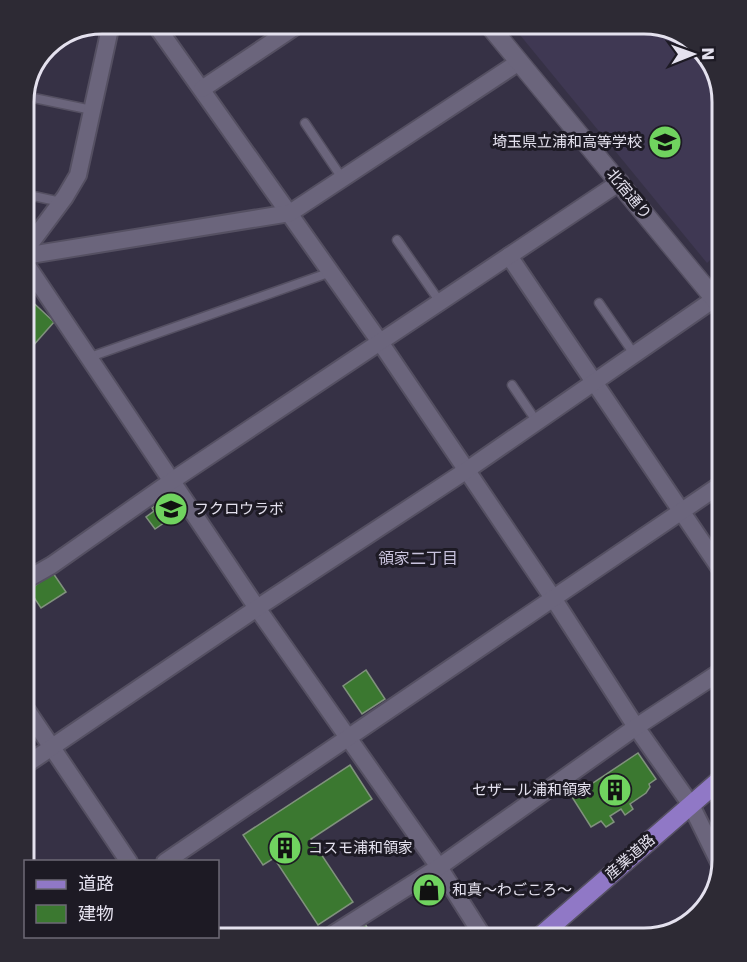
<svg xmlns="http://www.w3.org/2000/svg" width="747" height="962" font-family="'DejaVu Sans','Noto Sans JP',sans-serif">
	<rect width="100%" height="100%" fill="#363145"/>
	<path fill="#3f3853" d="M511 24H649L684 34 710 59 723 102V248L707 263Z"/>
	<g fill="#3b7830" stroke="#80927d" stroke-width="1.5">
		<path d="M24 294 54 322 24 356Z"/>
		<path d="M163 500 165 504 172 500 180 512 155 529 146 517 154 511 152 508Z"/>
		<path d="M53 573 66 592 41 608 29 590Z"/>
		<path d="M366 670 385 699 362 714 343 686Z"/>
		<path d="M638 753 656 779 649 784 650 787 646 793 630 804 633 809 625 815 621 809 610 816 614 822 606 827 601 821 591 827 572 797Z"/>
		<path d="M350 765 372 799 311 839 353 902 318 925 274 858 263 865 243 835Z"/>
		<path d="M433 879 443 893 426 905 416 891Z"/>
		<path d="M363 921 374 938H347L344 933Z"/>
	</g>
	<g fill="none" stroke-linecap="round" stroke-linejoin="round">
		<g stroke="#555062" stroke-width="11">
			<g id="lane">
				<path d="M24 96 92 110"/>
				<path d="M305 123 342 178"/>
				<path d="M24 194 61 202"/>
				<path d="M397 240 440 302"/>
				<path d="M599 303 634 354"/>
				<path d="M90 357 331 272"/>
				<path d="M512 385 537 422"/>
			</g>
		</g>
		<g stroke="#555062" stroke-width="20">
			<g id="street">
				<path d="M155 24 380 342 553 598 636 727 691 805 721 866"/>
				<path d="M202 89 299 24"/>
				<path d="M24 252 65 197 78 175 111 24"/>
				<path d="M24 256 290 213 519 62"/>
				<path d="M509 256 723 573"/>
				<path d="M24 261 257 608 439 867 484 938"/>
				<path d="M24 581 52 565 173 480 620 182"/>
				<path d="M24 706 129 862"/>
				<path d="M24 766 257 608 467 470 723 293"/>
				<path d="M165 862 723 483"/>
				<path d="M181 936 182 938"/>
				<path d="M327 938 439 867 636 727 723 670"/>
			</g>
		</g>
		<g stroke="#555062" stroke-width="21">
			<path id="secondary" d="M488 24 723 309"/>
		</g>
		<g stroke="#555062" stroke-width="21">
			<path id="primary" d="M538 938 723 777"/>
		</g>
		<use href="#lane" stroke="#6b657c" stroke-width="8"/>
		<use href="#street" stroke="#6b657c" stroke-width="16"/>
		<use href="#secondary" stroke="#6b657c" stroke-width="18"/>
		<use href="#primary" stroke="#9078c6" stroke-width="18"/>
	</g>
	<defs>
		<g id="school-disc" transform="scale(1.725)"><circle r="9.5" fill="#70d35f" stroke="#1d1a24"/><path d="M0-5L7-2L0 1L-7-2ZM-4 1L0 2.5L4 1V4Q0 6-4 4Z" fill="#111"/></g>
		<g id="building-disc" transform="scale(1.725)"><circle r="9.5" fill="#70d35f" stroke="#1d1a24"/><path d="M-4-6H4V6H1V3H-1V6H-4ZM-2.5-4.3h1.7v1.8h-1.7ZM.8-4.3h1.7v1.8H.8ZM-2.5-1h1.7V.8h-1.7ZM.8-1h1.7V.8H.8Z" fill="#111"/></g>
		<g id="shop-disc" transform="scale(1.725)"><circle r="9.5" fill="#70d35f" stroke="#1d1a24"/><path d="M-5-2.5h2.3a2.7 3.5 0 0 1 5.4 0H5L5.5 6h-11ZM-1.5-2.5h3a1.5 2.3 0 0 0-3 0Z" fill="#111"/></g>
	</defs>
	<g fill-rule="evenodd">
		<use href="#school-disc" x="665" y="142"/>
		<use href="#school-disc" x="171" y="509"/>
		<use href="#building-disc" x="615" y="790"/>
		<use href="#building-disc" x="285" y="848"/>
		<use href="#shop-disc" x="429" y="890"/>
	</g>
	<g text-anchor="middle" stroke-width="6" stroke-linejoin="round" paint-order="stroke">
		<g font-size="15" fill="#e4e1ee" stroke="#1d1a24" text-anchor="start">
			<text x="642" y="147" text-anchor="end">埼玉県立浦和高等学校</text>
			<text x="194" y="514">フクロウラボ</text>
			<text x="592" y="795" text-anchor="end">セザール浦和領家</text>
			<text x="308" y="853">コスモ浦和領家</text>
			<text x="452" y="895">和真～わごころ～</text>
		</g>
		<g font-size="15" fill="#e4e1ee" stroke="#1d1a24">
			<text transform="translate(629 194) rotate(50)" y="5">北宿通り</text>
			<text transform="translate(630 857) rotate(-41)" y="5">産業道路</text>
		</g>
		<g font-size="16" fill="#c8c2dc" stroke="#1d1a24">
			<text x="418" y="564">領家二丁目</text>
		</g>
	</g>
	<path d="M0 0H747V962H0ZM102 34H644A68 68 0 0 1 712 102V860A68 68 0 0 1 644 928H102A68 68 0 0 1 34 860V102A68 68 0 0 1 102 34Z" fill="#2d2a34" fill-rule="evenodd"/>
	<path fill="none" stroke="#e4e1ee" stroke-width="3" d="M102 34H644A68 68 0 0 1 712 102V860A68 68 0 0 1 644 928H102A68 68 0 0 1 34 860V102A68 68 0 0 1 102 34Z"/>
	<rect x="24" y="860" width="195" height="78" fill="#1d1a24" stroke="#6d6a75" stroke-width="1.5"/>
	<rect x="36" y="880" width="30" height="9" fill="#9078c6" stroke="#6d6a75" stroke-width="1.5"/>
	<text x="78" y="890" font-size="18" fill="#e4e1ee">道路</text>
	<rect x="36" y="905" width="30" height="18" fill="#3b7830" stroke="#6d6a75" stroke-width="1.5"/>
	<text x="78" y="920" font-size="18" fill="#e4e1ee">建物</text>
	<g transform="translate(693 54) rotate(89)" stroke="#1d1a24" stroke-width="4.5" paint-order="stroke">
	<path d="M0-4.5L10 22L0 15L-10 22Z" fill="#e4e1ee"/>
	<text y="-9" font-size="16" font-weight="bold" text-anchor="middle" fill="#e4e1ee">N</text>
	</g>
</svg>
